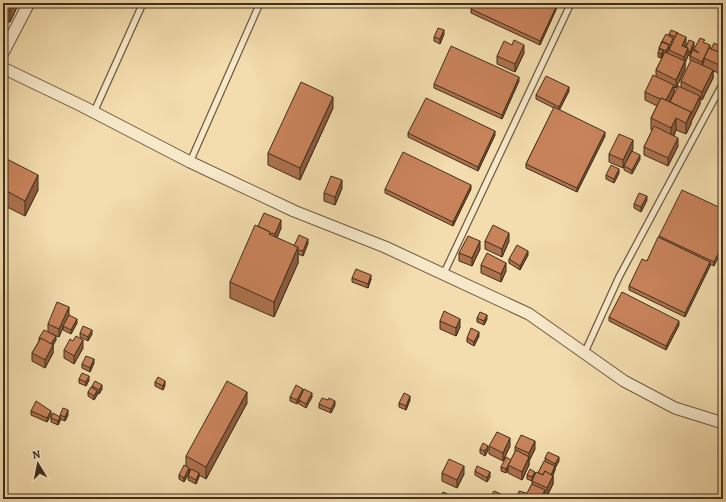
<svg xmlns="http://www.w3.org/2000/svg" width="726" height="502" font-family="Alegreya,serif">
	<rect width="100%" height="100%" fill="#f3dcad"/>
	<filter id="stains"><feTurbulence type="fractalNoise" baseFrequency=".005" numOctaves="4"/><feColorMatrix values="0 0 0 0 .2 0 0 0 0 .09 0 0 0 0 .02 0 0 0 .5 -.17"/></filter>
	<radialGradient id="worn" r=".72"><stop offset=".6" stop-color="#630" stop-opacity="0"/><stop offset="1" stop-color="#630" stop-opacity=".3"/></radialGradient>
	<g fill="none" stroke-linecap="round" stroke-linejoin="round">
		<g stroke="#6c5a40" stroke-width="8">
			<g id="service">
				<path d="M94 112 143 3"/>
				<path d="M190 162 260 3"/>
				<path d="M444 273 571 3"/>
				<path d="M584 354 619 277 723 83"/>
			</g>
		</g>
		<g stroke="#6c5a40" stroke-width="13">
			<g id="minor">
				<path d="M3 53 29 3"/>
				<path d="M3 68 82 106 190 162 294 211 385 247 529 314 624 381 675 408 723 423"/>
			</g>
		</g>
		<use href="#service" stroke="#f7e8ca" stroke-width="5.5"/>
		<use href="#minor" stroke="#f7e8ca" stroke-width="11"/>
	</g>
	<g fill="#ad714e" stroke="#3f2f1c">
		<path d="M3 3H19L10 22 3 23Z"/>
		<path d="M559 3 540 45 471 13V9Z"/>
		<path d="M444 34 440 44 434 41V37Z"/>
		<path d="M669 34H678L686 45 685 47 694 46 690 56 688 55 685 63V69L676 88 674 87V93L669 102H670L681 87V81L691 61 690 60V56L694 51V49L705 43 710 48 723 54V64L719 73 713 71V78L702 100 700 99V104L691 122V124L686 134 676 130 674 136 678 146 668 166 644 155V147L652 131 651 130V118L657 106 645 100V92L656 76V70L664 54 663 53 661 58 658 57V53L659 50V48L662 41 669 36Z"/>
		<path d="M512 45 524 53 515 72 497 64V56Z"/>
		<path d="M519 81 502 119 434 88V84Z"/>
		<path d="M569 91 559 110 605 136 577 192 526 168V164L554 108 536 99V95Z"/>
		<path d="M333 108 300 180 268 165V153Z"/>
		<path d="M408 133 495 135 478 171 408 137Z"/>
		<path d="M633 148 632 151 640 159 632 174 624 170V167L623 168 609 162V154Z"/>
		<path d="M3 157 38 190 25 216 3 205Z"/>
		<path d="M619 173 614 183 606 179V175Z"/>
		<path d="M342 188 335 205 324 201V193Z"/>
		<path d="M385 189H471L453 226 385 193Z"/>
		<path d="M647 200 641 212 634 208V204Z"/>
		<path d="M723 209 714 266 710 264V266L685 317 629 290V286L647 261 659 238V236Z"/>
		<path d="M258 226 281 228 277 238 294 246 308 243 303 256 298 254V263L274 317 230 298V282Z"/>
		<path d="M485 241H509L502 257 485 249Z"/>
		<path d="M480 249 472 266 459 261V253Z"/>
		<path d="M528 255 520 270 509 263V259Z"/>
		<path d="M481 265 506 271 501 282 481 273Z"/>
		<path d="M352 278 371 279 368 288 352 282Z"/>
		<path d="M69 315 67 319 77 323 71 334 63 330V327L59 337 50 333 56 340 53 345V353L45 368 32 361V353L39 341V338L48 332V324Z"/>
		<path d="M609 317 679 325 666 350 609 321Z"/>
		<path d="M477 318 487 319 484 325 477 322Z"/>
		<path d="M440 321 460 327 456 336 440 329Z"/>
		<path d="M80 333 92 334 88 341 80 337Z"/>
		<path d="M479 336 474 346 467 342V338Z"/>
		<path d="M73 341 83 348 74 364 64 358V350Z"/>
		<path d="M94 363 90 372 82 368V364Z"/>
		<path d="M79 379 89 380 86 386 79 383Z"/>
		<path d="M155 382 165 385 163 390 155 386Z"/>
		<path d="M92 386 102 389 99 394 97 393V395L94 400 88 396V392L92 388Z"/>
		<path d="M303 392 312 397 306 408 299 404V401L297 404 290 401V397Z"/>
		<path d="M410 400 406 410 399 407V403Z"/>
		<path d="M247 403 206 479 199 475V477L196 484 188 480V476L191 470H189V472L184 482 179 479V475L186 466V456Z"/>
		<path d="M319 404 335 405 331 413 319 408Z"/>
		<path d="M31 411 51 415 47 422 31 415Z"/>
		<path d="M60 415H68L65 421 60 419V421L58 425 51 422V418L60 417Z"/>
		<path d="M489 446H510L503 461 489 454Z"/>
		<path d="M515 447 535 449 529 461V465L522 480 508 473V469L506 473 501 471V467L511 460 515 452Z"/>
		<path d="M480 449 488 450 485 456 480 453Z"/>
		<path d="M545 458 559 461 555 468V470L553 475V484L547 496 545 495 544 499H518V494L526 498V495L532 484V481L527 479V475H535L538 473 545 461Z"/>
		<path d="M475 471 490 477 487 482 475 475Z"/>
		<path d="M442 473 464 474 457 488 442 481Z"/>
		<path d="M492 494 501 498V499H494L492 498Z"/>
	</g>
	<g fill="#8d5c40" stroke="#3f2f1c">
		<path d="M14 3H19L10 22V10Z"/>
		<path d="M558 3H559L540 45V41Z"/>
		<path d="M444 30V34L440 44V39Z"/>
		<path d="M686 37V45L682 54V46Z"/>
		<path d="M694 42V46L690 56V52Z"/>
		<path d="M524 45V53L515 72V64Z"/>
		<path d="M669 45V49L666 55V51Z"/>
		<path d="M710 45V49L704 58V61L702 66V62Z"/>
		<path d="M688 48V56L685 63V69L676 88V80L684 64V57Z"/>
		<path d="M663 50V54L661 58V54Z"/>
		<path d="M723 56V64L719 73V65Z"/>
		<path d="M713 70V78L702 100V92Z"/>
		<path d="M519 77V81L502 119V115Z"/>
		<path d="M674 85V93L665 110V102Z"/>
		<path d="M569 87V91L559 111V107Z"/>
		<path d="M700 96V104L691 122V124L686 134V123Z"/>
		<path d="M333 97V108L300 180V168Z"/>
		<path d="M676 118V130L671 140V128Z"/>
		<path d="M495 131V135L478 171V167Z"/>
		<path d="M605 132V136L577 192V188Z"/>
		<path d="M678 138V146L668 166V158Z"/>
		<path d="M633 140V148L623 168V160Z"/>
		<path d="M640 155V159L632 174V170Z"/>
		<path d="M619 169V173L614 183V179Z"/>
		<path d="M38 175V190L25 216V201Z"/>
		<path d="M342 180V188L335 205V197Z"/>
		<path d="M471 185V189L453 226V222Z"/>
		<path d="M647 196V200L641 212V207Z"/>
		<path d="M281 220V228L275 242V234Z"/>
		<path d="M509 233V241L502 257V249Z"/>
		<path d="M308 239V243L303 256V251Z"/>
		<path d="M480 241V249L472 266V258Z"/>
		<path d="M723 244V248L714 266V262Z"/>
		<path d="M298 247V263L274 317V302Z"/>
		<path d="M528 251V255L520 270V266Z"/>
		<path d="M710 262V266L685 317V313Z"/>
		<path d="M506 263V271L501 282V274Z"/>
		<path d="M371 275V279L368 288V284Z"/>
		<path d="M69 307V315L64 326H63V327L59 337V329Z"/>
		<path d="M487 315V319L484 325V321Z"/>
		<path d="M77 319V323L71 334V330Z"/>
		<path d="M460 319V327L456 336V328Z"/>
		<path d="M679 321V325L666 350V346Z"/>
		<path d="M92 330V334L88 341V337Z"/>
		<path d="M479 332V336L474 346V342Z"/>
		<path d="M56 336V340L51 349V345Z"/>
		<path d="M83 340V348L74 364V356Z"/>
		<path d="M53 345V353L45 368V360Z"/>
		<path d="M94 359V363L90 372V368Z"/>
		<path d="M89 376V380L86 386V382Z"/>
		<path d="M165 381V385L163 390V386Z"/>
		<path d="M102 385V389L99 394V390Z"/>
		<path d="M303 389V393L297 404V400Z"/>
		<path d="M97 391V395L94 400V396Z"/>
		<path d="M247 392V403L206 479V467Z"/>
		<path d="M312 393V397L306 408V404Z"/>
		<path d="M410 396V400L406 410V406Z"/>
		<path d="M335 401V405L331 413V409Z"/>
		<path d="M68 410V415L65 421V417Z"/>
		<path d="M51 411V415L47 422V418Z"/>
		<path d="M60 417V421L58 425V421Z"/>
		<path d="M510 438V446L503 461V453Z"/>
		<path d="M535 441V449L529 461V465L522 480V472L529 458V453Z"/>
		<path d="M488 446V450L485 456V451Z"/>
		<path d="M559 457V461L555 468V464Z"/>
		<path d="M511 460 508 465V469L506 473V469Z"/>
		<path d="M464 466V474L457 488V480Z"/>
		<path d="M555 466V470L551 479V475Z"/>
		<path d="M189 468V472L184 482V478Z"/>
		<path d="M490 472V477L487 482V478Z"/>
		<path d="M535 472V476L532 481V477Z"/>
		<path d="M199 473V477L196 484V480Z"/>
		<path d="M553 476V484L547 496V488Z"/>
		<path d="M545 490 544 499H540Z"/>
		<path d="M501 494V499H499V498Z"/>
	</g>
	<g fill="#c9835b" stroke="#3f2f1c">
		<path d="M3 3H14L10 10 3 11Z"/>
		<path d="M474 3H558L540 41 471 9Z"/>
		<path d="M438 28 444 30 440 39 434 37Z"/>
		<path d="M671 30 678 33H677L675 37 669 34Z"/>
		<path d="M677 33 686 37 682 46 688 48 684 57 669 50Z"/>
		<path d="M666 34 673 38 670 45 662 41Z"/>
		<path d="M700 38 705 40 703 42 710 45 702 62 690 56 693 50 699 53 694 49Z"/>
		<path d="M514 40 524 45 515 64 497 56 504 41 512 45Z"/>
		<path d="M689 40 694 42 690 52 688 51V48L686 47Z"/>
		<path d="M662 42 669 45 666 51 659 48Z"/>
		<path d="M714 43 723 47 721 53 711 49Z"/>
		<path d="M451 46 519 77 502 115 434 84Z"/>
		<path d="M709 48 723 54V56L719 65 704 58Z"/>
		<path d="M660 49 663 50 661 54 658 53Z"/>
		<path d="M665 52 685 61 676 80 656 70Z"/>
		<path d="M691 60 713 70 702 92 681 81Z"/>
		<path d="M653 75 674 85 666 100 661 98 660 99 645 92Z"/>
		<path d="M546 76 569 87 559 107 536 95Z"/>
		<path d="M301 82 333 97 300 168 268 153Z"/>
		<path d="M678 86 700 96 691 114V112L670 102Z"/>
		<path d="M426 98 495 131 478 167 408 133Z"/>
		<path d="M661 98 691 112 686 123 676 118 671 128 651 118Z"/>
		<path d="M554 107 605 132 577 188 526 164Z"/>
		<path d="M654 126 678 138 668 158 644 147Z"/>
		<path d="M619 134 633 140 623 160 609 154Z"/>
		<path d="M632 151 640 155 632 170 624 166Z"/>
		<path d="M403 152 471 185 453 222 385 189Z"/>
		<path d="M3 157 38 175 25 201 3 189Z"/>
		<path d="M611 165 619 169 614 179 606 175Z"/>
		<path d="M331 176 342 180 335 197 324 193Z"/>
		<path d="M682 190 723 209V244L714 262 659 236Z"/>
		<path d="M639 193 647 196 641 207 634 204Z"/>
		<path d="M264 213 281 220 275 234 272 233 270 235V232L258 226Z"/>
		<path d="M255 225 270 232 269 234 298 247 274 302 230 282Z"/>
		<path d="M493 225 509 233 502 249 485 241Z"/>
		<path d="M299 235 308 239 303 251 298 250V247L294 246Z"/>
		<path d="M468 236 480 241 472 258 459 253Z"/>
		<path d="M658 237 710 262 685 313 629 286 642 259 647 261Z"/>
		<path d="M517 245 528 251 520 266 509 259Z"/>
		<path d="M487 253 506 263 501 274 481 265Z"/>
		<path d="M356 269 371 275 368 284 352 278Z"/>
		<path d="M622 292 679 321 666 346 609 317Z"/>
		<path d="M57 302 69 307 59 329 48 324Z"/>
		<path d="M444 311 460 319 456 328 440 321Z"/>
		<path d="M480 312 487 315 484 321 477 318Z"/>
		<path d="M69 315 77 319 71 330 63 326Z"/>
		<path d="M83 326 92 330 88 337 80 333Z"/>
		<path d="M471 328 479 332 474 342 467 338Z"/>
		<path d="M44 330 56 336 51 344 41 338 40 339 39 338Z"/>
		<path d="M76 336 83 340 74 356 64 350 70 339 73 341Z"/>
		<path d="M41 338 53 345 45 360 32 353Z"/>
		<path d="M86 356 94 359 90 368 82 364Z"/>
		<path d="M82 373 89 376 86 382 79 379Z"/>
		<path d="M158 377 165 381 163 386 155 382Z"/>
		<path d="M95 381 102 385 99 390 92 386Z"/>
		<path d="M227 381 247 392 206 467 186 456Z"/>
		<path d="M296 385 303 389 297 400 290 397Z"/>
		<path d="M91 387 97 391 94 396 88 392Z"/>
		<path d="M304 389 312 393 306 404 299 400Z"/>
		<path d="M404 393 410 396 406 406 399 403Z"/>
		<path d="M322 398 328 400 329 398 335 401 331 409 319 404Z"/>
		<path d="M36 401 51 411 47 418 31 411Z"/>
		<path d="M63 408 68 410 65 417 60 415Z"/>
		<path d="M53 413 60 417 58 421 51 418Z"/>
		<path d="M497 432 510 438 503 453 489 446Z"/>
		<path d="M521 435 535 441 529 453 515 447Z"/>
		<path d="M483 443 488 446 485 451 480 449Z"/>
		<path d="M516 450 529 457 522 472 508 465Z"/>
		<path d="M548 452 559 457 555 464 545 458Z"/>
		<path d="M506 457 511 460 506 469 501 467Z"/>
		<path d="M449 459 464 466 457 480 442 473Z"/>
		<path d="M544 461 555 466 551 475 545 471 543 475 538 473Z"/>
		<path d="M184 465 189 468 184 478 179 475Z"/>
		<path d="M477 466 490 472 487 478 475 471Z"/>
		<path d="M191 469 199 473 196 480 188 476Z"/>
		<path d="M530 469 535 472 532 477 527 475Z"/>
		<path d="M545 471 553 476 547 488 532 481 536 472 543 475Z"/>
		<path d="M532 484 545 490 540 499H535L526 495Z"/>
		<path d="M494 491 501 494 499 498 492 494Z"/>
		<path d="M519 491 526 493 524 497 518 494Z"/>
		<path d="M443 492 452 496 451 499H439Z"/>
		<path d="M525 497 530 499H524Z"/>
	</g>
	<rect width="726" height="502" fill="none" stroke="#f3dcad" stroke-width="16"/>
	<rect x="4" y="4" width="718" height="494" fill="none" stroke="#3f2f1c" stroke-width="2"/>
	<rect x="8" y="8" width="710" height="486" fill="none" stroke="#3f2f1c"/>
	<g transform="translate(38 464) rotate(350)" stroke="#f7e8ca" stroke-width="3" paint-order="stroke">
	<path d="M0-3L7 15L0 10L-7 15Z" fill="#3f2f1c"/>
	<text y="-6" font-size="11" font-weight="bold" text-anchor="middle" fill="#3f2f1c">N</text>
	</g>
	<rect width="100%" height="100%" filter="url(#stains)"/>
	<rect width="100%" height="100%" fill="url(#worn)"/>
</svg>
